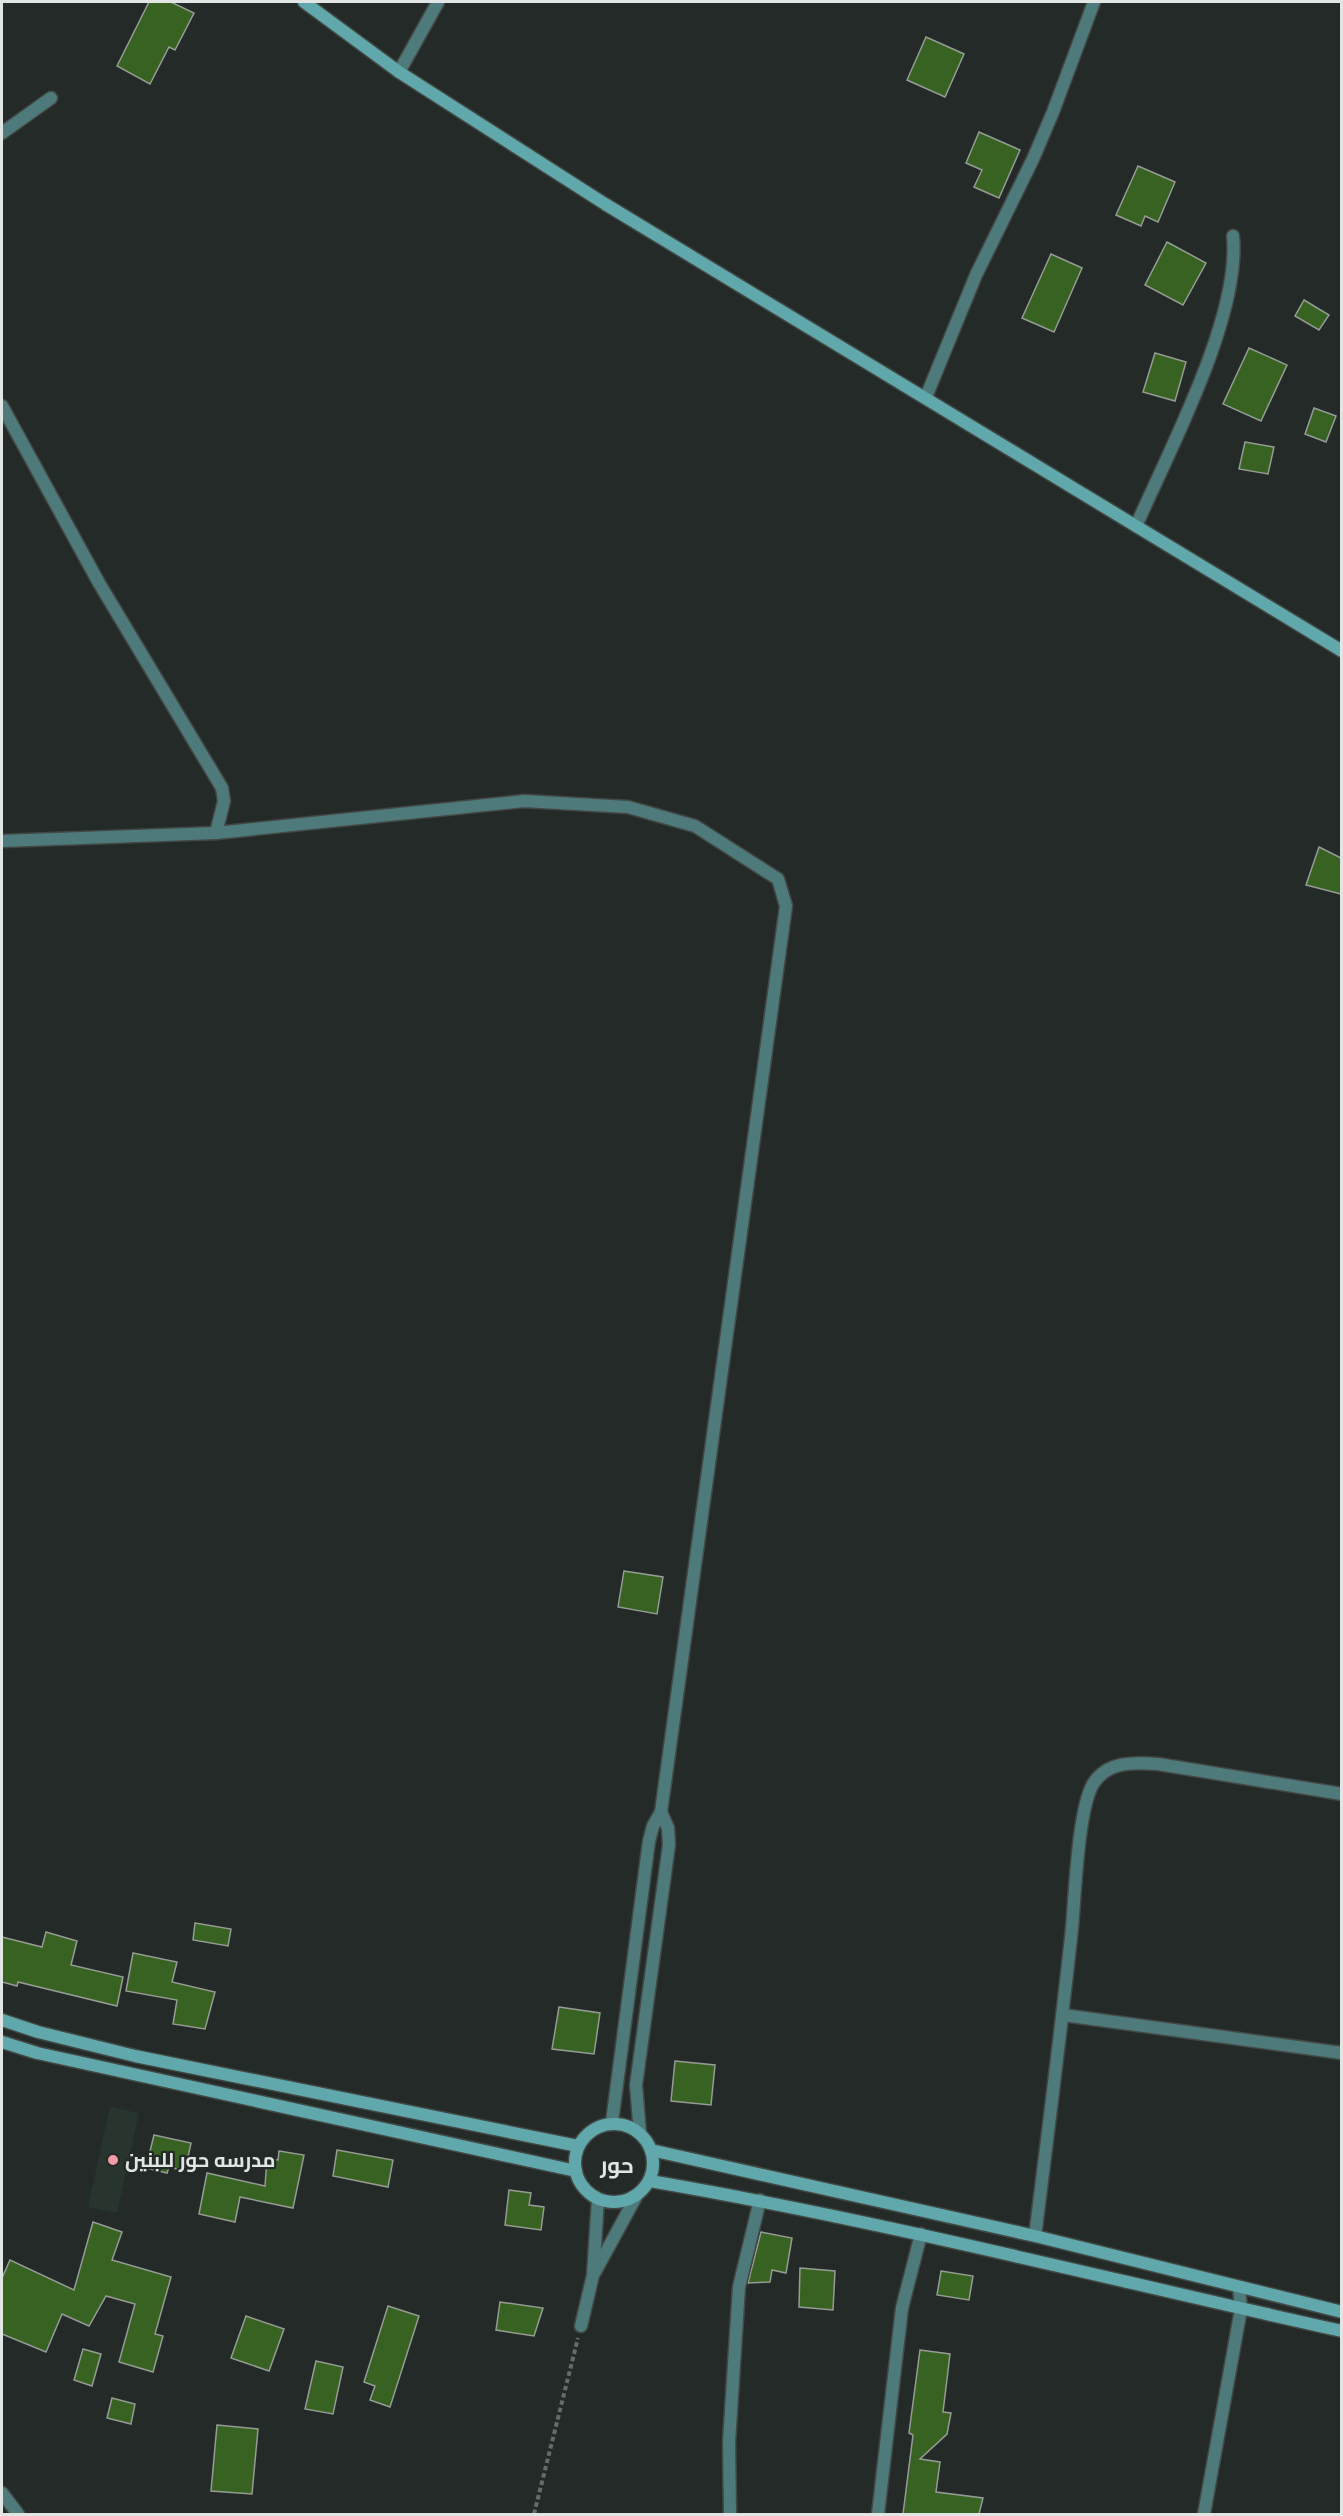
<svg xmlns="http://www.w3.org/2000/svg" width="1343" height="2516" font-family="Raleway,Cairo,sans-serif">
	<rect width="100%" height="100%" fill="#242a27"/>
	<path fill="#28352f" d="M110 2107 139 2113 117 2213 88 2207Z"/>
	<g fill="#376221" stroke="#969b95" stroke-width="1.5">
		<path d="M149 2H171L194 13 175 50 169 47 150 84 117 66Z"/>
		<path d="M926 37 964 54 945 97 907 80Z"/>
		<path d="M979 132 1020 150 999 198 974 187 982 170 966 163Z"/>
		<path d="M1138 166 1175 182 1158 222 1145 216 1141 226 1116 215Z"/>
		<path d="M1167 242 1206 263 1183 305 1145 285Z"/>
		<path d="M1051 254 1082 268 1054 332 1022 318Z"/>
		<path d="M1304 300 1329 315 1319 330 1295 316Z"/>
		<path d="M1249 348 1287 365 1261 421 1223 404Z"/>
		<path d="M1155 353 1186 362 1175 401 1143 392Z"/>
		<path d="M1314 408 1336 416 1326 442 1305 434Z"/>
		<path d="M1245 442 1274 447 1268 474 1239 469Z"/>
		<path d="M1319 847 1341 858V894L1306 885Z"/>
		<path d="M624 1571 663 1577 657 1614 618 1607Z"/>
		<path d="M195 1923 231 1929 228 1946 193 1940Z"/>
		<path d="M46 1932 77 1941 71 1965 123 1977 117 2006 18 1982 17 1986 2 1982V1937L42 1947Z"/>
		<path d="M133 1953 177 1962 172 1982 215 1992 205 2029 173 2024 177 2000 126 1991Z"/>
		<path d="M559 2007 600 2013 594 2054 552 2049Z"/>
		<path d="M675 2061 715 2065 711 2105 671 2101Z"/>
		<path d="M154 2135 191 2143 185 2171 169 2167 167 2173 146 2168Z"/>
		<path d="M337 2150 393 2160 388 2187 333 2176Z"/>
		<path d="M279 2151 304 2155 293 2208 240 2197 235 2222 199 2214 207 2173 265 2186 267 2159 278 2160Z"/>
		<path d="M509 2190 531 2193 529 2205 544 2207 541 2230 505 2225Z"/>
		<path d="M93 2222 122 2232 112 2260 171 2277 155 2334 163 2336 153 2372 119 2362 135 2304 106 2296 89 2326 62 2314 46 2352 2 2334V2278L10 2260 74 2290Z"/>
		<path d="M761 2232 792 2238 786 2273 772 2270 770 2282 748 2283Z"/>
		<path d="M800 2268 835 2271 833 2310 799 2307Z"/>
		<path d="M941 2271 973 2276 969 2300 937 2295Z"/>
		<path d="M500 2302 543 2308 534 2336 496 2330Z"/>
		<path d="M388 2306 419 2316 390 2407 370 2400 375 2386 364 2382Z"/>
		<path d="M246 2316 284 2329 269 2371 231 2358Z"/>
		<path d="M83 2349 101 2354 92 2386 74 2380Z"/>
		<path d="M920 2350 950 2354 943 2412 951 2413 947 2434 920 2459 940 2462 936 2492 983 2498 979 2514H903L913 2435 909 2433Z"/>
		<path d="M316 2361 343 2367 333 2414 305 2409Z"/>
		<path d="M112 2398 135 2404 131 2424 107 2418Z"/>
		<path d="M217 2425 258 2429 252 2494 211 2491Z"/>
	</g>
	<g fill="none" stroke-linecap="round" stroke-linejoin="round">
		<g stroke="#424845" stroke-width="15">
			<g id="street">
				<path d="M399 72 438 2"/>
				<path d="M2 133 51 98"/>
				<path d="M926 397 976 275 1033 159 1053 112 1094 2"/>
				<path d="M2 406 99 583 222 788 224 801 216 833"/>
				<path d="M1136 526C1169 451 1241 316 1233 236"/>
				<path d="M2 841 216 833 524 801 628 807 695 826 778 879 786 906 661 1812 653 1826 649 1841 612 2122"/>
				<path d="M1063 2015 1342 2053"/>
				<path d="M640 2133 636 2085 669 1845 668 1828 661 1812"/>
				<path d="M1035 2236C1048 2133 1061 2031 1072 1928 1075 1895 1078 1810 1093 1784 1107 1761 1135 1762 1158 1764L1342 1794"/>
				<path d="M595 2272 637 2195"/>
				<path d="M581 2326 593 2275 598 2199"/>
				<path d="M2 2493 18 2514"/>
				<path d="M730 2514 729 2442 739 2287 760 2200"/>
				<path d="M878 2514 902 2308 921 2234"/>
				<path d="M1204 2514 1241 2309 1239 2287"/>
			</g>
		</g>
		<g stroke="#424845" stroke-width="15">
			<g id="secondary">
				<path d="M304 2 399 72 605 204 1342 651"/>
				<path d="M2 2020 38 2032 135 2056 578 2146"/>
				<path d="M2 2042 37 2053 576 2171"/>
				<circle cx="614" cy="2163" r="39"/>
				<path d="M651 2150 1035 2236 1342 2312"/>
				<path d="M650 2181C883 2221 1111 2280 1342 2331"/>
			</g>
		</g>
		<path stroke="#676c6a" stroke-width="4" stroke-dasharray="4.5 3" stroke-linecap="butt" d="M534 2514 578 2338"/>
		<use href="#street" stroke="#4f7a7b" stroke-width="12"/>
		<use href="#secondary" stroke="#60a8ab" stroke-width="12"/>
	</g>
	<circle fill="#f49aa6" stroke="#242a27" stroke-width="2" cx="113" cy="2160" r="6"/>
	<g text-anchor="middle" stroke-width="4.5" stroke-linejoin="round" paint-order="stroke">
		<g font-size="20" font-weight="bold" fill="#e1e5e3" stroke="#242a27" text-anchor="start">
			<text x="125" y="2167">مدرسه حور للبنين</text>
		</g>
		<g font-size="22" font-weight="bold" fill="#e1e5e3" stroke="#242a27">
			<text x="617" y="2173">حور</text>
		</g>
	</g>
	<rect width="1343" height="2516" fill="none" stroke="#e1e5e3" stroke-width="6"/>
</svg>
